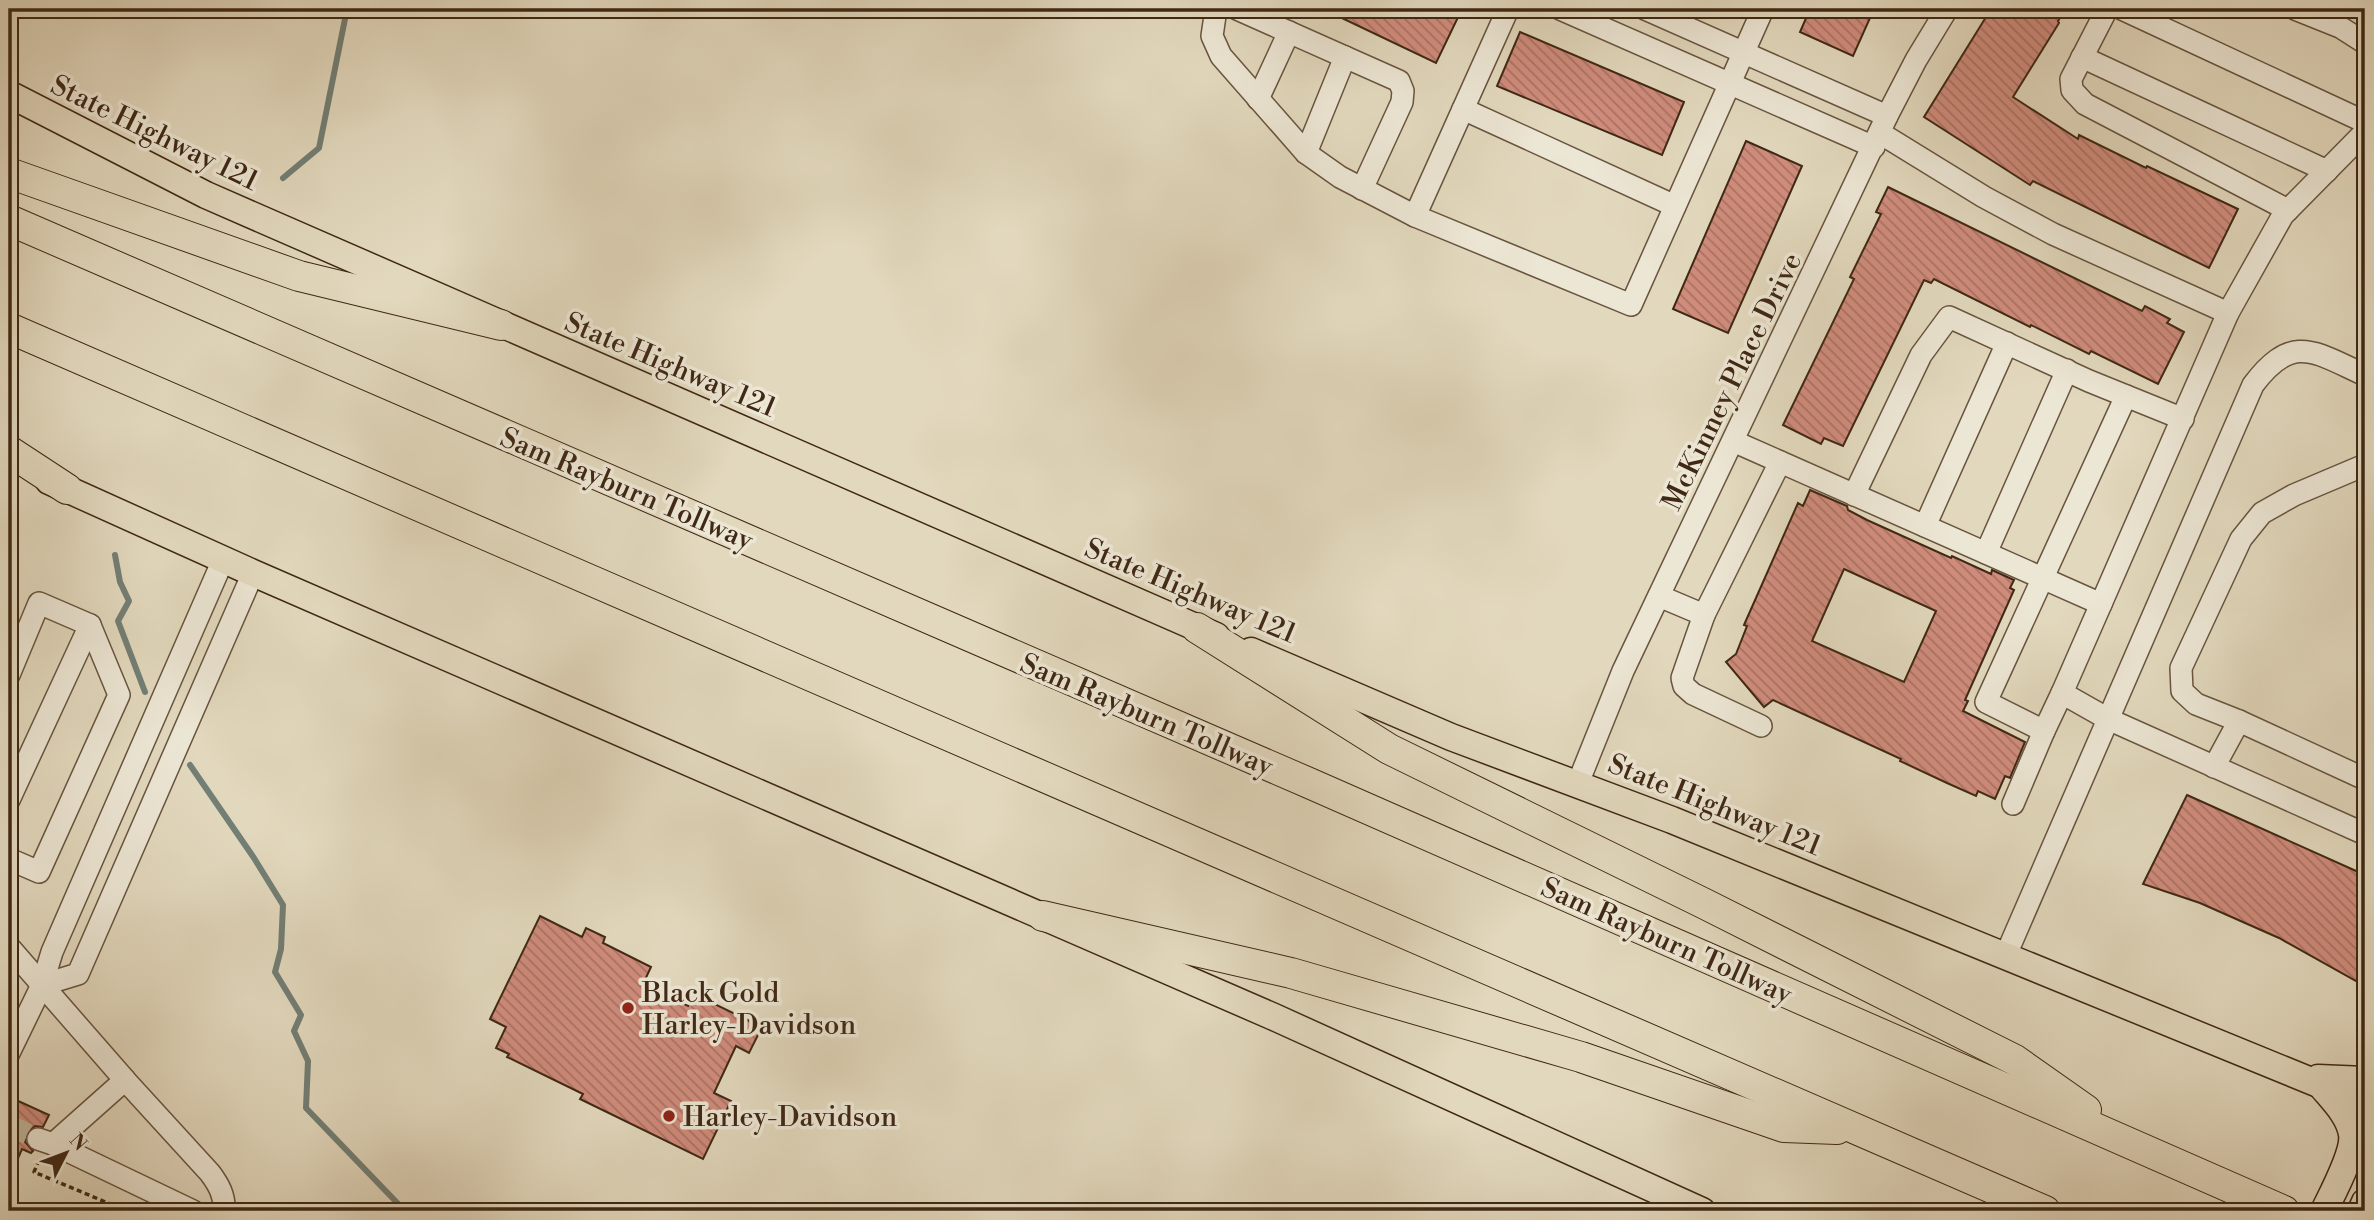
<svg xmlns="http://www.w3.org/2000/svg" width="2374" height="1220" font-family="'Libre Bodoni',serif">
	<defs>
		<pattern id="building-back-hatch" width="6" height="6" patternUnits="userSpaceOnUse" patternTransform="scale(1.75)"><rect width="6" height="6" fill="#d08c7c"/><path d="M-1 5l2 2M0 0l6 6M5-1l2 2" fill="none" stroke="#aa7264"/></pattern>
	</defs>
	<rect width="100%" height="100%" fill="#e2d8bd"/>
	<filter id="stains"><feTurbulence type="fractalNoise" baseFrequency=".00286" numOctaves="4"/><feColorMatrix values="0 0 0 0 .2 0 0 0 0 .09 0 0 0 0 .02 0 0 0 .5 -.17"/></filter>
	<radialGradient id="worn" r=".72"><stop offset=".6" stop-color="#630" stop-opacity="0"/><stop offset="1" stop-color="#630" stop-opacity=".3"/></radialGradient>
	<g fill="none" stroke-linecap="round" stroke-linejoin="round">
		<g stroke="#737f75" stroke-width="6">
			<path d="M283 178 319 148 347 9"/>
			<path d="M115 555 120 582 129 601 118 621 145 692"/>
			<path d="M190 765 254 858 283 905 281 949 275 972 301 1015 294 1031 308 1061 306 1108 405 1211"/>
		</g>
	</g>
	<g fill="url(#building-back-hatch)" stroke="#3f2815" stroke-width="2" fill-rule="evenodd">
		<path d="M1323 9H1462L1436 63Z"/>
		<path d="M1810 9H1874L1853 56 1800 32Z"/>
		<path d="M1991 9H2066L2058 21 2059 23 2013 97 2078 139 2079 135 2146 168 2147 166 2238 209 2209 268 2033 181 2030 185 1924 117Z"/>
		<path d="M1520 32 1684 102 1662 155 1497 86Z"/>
		<path d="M1746 141 1802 166 1728 333 1673 309Z"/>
		<path d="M1888 187 2142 311 2145 306 2170 319 2167 323 2184 332 2158 384 2091 351 2089 354 2031 325 2030 327 1934 279 1931 283 1924 280 1843 446 1824 438 1821 444 1783 425 1854 279 1850 277 1881 214 1876 212Z"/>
		<path d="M1810 490 1847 506 1848 510 1867 520 1951 558 1952 556 1991 574 1992 570 2014 580 2010 588 2014 590 1965 700 1968 701 1963 711 2025 742 2010 778 2005 776 1995 799 1978 791 1976 796 1947 783 1900 761 1901 759 1773 700 1764 707 1726 662 1736 654 1747 626 1744 625 1798 503 1803 506ZM1844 569 1936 611 1904 682 1812 641Z"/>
		<path d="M2187 795 2365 875V986L2279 938 2200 903 2143 884Z"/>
		<path d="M540 916 582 937 586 928 605 937 603 943 651 967 643 984 688 1006 694 994 762 1027 749 1053 736 1046 714 1093 731 1101 703 1159 580 1099 583 1094 507 1057 509 1054 496 1048 506 1027 490 1019Z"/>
		<path d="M16 1100 49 1115 43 1127 35 1126 26 1134 25 1142 33 1151 31 1153 22 1149 9 1179V1115Z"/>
	</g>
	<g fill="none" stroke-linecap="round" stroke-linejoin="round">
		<path stroke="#c1b59b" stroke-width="21" stroke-dasharray="21 10" stroke-linecap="butt" d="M9 1125 38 1139"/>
		<g stroke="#68543f" stroke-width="24">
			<g id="minor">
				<path d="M1216 9 1212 36 1221 56 1306 153 1340 177 1415 216 1631 305 1763 9"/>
				<path d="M1237 9 1399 81 1403 91 1402 102 1362 189"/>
				<path d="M1560 9 1874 147"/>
				<path d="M1645 9 1887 116"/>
				<path d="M2107 9 2071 79 2072 90 2085 104 2288 210"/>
				<path d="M2122 9 2365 122"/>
				<path d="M2295 9 2340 27 2365 43"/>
				<path d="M2082 57 2327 171"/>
				<path d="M1258 99 1289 32"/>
				<path d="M1463 109 1675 206"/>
				<path d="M1306 153 1345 57"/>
				<path d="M1415 216 1508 9"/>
				<path d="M2228 313 2283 215 2365 132"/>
				<path d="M1733 441 2101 604 2228 313 2053 234 1984 197 1880 133"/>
				<path d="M1854 495 1921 355 1949 317 2089 381 2183 419"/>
				<path d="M1925 526 2007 343"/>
				<path d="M1986 553 2067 370"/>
				<path d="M1659 596 1704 615 1780 462"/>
				<path d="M2101 604 2062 693 2108 719 2365 834"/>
				<path d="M1704 615 1682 678 1684 686 1693 694 1761 726"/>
				<path d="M9 675 39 603 90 625 119 695 39 872 9 859"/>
				<path d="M2062 693 2044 731 1986 702 2126 396"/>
				<path d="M2239 721 2196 704 2182 691 2181 668 2241 539 2262 513 2294 495 2365 465"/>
				<path d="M2214 767 2239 721 2365 779"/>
				<path d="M1578 783 1623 671 1887 116 1916 60 1947 9"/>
				<path d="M9 800 90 625"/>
				<path d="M2013 804 2044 731"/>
				<path d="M9 947 125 1080 210 1173C219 1185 225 1196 224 1211"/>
				<path d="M2005 957 2253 385C2293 332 2314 352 2365 375"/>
				<path d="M42 985 78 974 253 573"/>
				<path d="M9 1053 42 985 52 952 223 560"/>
				<path d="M38 1139 53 1144 193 1211"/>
				<path d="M53 1144 125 1080"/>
			</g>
		</g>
		<g stroke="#3f2815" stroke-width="29">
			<g id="major">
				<path d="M9 94 206 195 1216 636"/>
				<path d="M49 481 253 573 1274 1017 1702 1211"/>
				<path d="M1251 651 1451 737 1672 820 2365 1103"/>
				<path d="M2318 1078 2365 1080"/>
				<path d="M2323 1088C2334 1101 2349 1116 2352 1134 2355 1152 2332 1194 2324 1211"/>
				<path d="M2361 1211 2365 1202"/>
			</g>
		</g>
		<g stroke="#3f2815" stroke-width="32">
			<g id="highway">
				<path d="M9 173 299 276 501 325"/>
				<path d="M9 220 1309 783 2284 1211"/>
				<path d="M9 328 2045 1211"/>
				<path d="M9 451 67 489"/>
				<path d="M1197 628 1389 749 1703 903 2015 1060 2086 1110"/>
				<path d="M1043 916 1291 973 1581 1057 1784 1127 1837 1129"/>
			</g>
		</g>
		<path stroke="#3f2815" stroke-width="3.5" stroke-dasharray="5 3.5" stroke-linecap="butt" d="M39 1160 34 1172 127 1211"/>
		<use href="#minor" stroke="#ece6d4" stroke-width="21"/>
		<use href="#major" stroke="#e2d8bd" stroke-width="26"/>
		<use href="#highway" stroke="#e2d8bd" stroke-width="30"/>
	</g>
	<g fill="#8f2418" stroke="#ece6d4" stroke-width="2.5">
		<circle cx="628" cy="1008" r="7"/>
		<circle cx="669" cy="1116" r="7"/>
	</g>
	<g text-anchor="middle" stroke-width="7" stroke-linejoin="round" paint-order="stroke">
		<g font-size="28" fill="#3f2815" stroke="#ece6d4">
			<text transform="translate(155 132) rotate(26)" y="10">State Highway 121</text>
			<text transform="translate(671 364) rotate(23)" y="10">State Highway 121</text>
			<text transform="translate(1731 381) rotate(-64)" y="10">McKinney Place Drive</text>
			<text transform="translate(627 488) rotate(23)" y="10">Sam Rayburn Tollway</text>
			<text transform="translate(1191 590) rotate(23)" y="10">State Highway 121</text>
			<text transform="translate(1147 714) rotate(23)" y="10">Sam Rayburn Tollway</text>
			<text transform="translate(1715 804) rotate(22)" y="10">State Highway 121</text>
			<text transform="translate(1667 940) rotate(24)" y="10">Sam Rayburn Tollway</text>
		</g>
		<g font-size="28" fill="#3f2815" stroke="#ece6d4" text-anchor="start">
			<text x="642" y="1002">Black Gold<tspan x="642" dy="32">Harley-Davidson</tspan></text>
			<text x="683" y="1126">Harley-Davidson</text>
		</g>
	</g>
	<rect width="2374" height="1220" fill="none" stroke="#e2d8bd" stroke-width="35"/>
	<rect x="10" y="10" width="2353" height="1199" fill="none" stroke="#3f2815" stroke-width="3.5"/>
	<rect x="18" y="18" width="2339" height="1185" fill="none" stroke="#3f2815" stroke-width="2"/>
	<g transform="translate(66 1153) rotate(48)" stroke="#ece6d4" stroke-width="5" paint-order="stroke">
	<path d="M0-5L12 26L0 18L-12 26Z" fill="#3f2815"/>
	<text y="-10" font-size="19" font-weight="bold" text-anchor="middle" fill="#3f2815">N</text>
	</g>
	<rect width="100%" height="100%" filter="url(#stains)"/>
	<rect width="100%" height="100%" fill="url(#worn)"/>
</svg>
